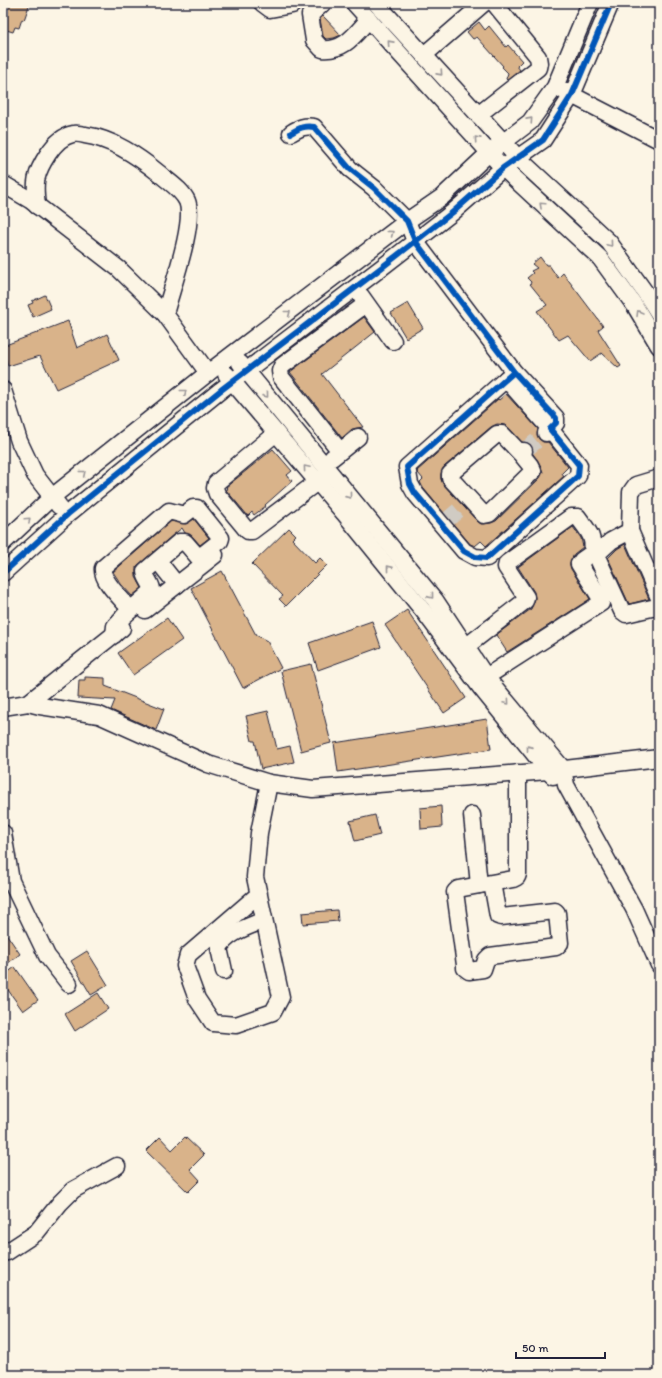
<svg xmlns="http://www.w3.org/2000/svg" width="662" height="1378" font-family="Itim,sans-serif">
	<rect width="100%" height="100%" fill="#fcf5e5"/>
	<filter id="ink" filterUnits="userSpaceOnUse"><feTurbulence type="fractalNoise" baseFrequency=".025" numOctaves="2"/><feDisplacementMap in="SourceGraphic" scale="8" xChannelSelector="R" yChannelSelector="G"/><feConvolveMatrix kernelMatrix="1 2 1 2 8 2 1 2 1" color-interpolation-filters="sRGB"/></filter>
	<g filter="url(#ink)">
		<g fill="#d9b38a" stroke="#22223b" fill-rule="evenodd">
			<path d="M3 3H30L24 20 22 19 19 28 15 27 13 32 3 29Z"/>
			<path d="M323 16 341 35 334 38 326 39 323 36 320 19Z"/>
			<path d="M479 22 485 30 489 26 506 47 508 45 522 61 517 66 520 70 507 80 506 79 508 73 502 67 503 66 477 37 473 39 467 32Z"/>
			<path d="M540 257 546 265H549L558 278 563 273 603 326 598 330 621 366 618 368 602 353 590 361 568 335 559 340 537 311 547 305 530 284 531 282 527 278 533 273 531 271 537 268 532 264Z"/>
			<path d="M45 295 51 309 33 317 28 305 33 303 32 301Z"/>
			<path d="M408 303 423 328 406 338 391 313Z"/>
			<path d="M364 317 375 332 322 374 363 427 352 429 342 438 290 372Z"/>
			<path d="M68 321 77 348 107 334 119 360 56 389 40 356 8 366 3 351V346Z"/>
			<path d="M506 394 538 429 537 435 539 439 543 442H548L568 467 562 473 564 476 486 546 481 541 475 546 470 544 423 488 420 482 423 479 418 473 417 471 498 399 499 400ZM497 424 506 425 522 442H527L531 445 533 449V454L538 461 543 472 540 478 496 521 491 523 481 524 477 521 443 484 441 479V474L444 467 491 427Z"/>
			<path d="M273 449 292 471 287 475 292 481 265 505 266 506 254 515 252 512 248 516 226 490 228 489 226 487Z"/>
			<path d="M194 519 209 538 200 545 192 536 185 533 182 528 173 535 136 567V577L142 588 132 596 121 584 113 572 171 521 186 524Z"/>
			<path d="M573 527 581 538 583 547 574 554 570 564 571 569 590 599 507 652 496 635 531 609 535 599 534 592 518 567Z"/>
			<path d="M289 528 296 535 292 539 315 563 320 558 327 565 286 606 279 599 283 596 252 564Z"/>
			<path d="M625 544 649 599 629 604 608 558 617 549Z"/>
			<path d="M222 571 256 635 267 641 281 668 243 688 191 588Z"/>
			<path d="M407 610 466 698 444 713 385 625Z"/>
			<path d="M167 618 182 640 133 675 118 653Z"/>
			<path d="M372 621 381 647 318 670 309 643Z"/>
			<path d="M311 664 331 743 301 751 281 671Z"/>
			<path d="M85 677 105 678V686L164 709 156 730 111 710 115 700 78 698 79 680H85Z"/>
			<path d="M268 711 277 749 290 746 294 762 261 769 255 741H252L246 716Z"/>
			<path d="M487 719 491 749 338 772 334 743Z"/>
			<path d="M441 806 442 827 421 829 420 808Z"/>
			<path d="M375 815 380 835 355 841 350 821Z"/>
			<path d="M337 910 338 921 303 924 302 913Z"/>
			<path d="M3 929 20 954 3 967Z"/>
			<path d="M87 951 108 985 91 995 71 961Z"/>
			<path d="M15 967 38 1000 23 1011 3 983V976Z"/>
			<path d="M98 993 108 1009 75 1031 65 1014Z"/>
			<path d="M160 1137 172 1150 185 1137 204 1155 190 1169 200 1180 188 1192 146 1151Z"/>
		</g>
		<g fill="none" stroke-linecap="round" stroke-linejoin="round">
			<g stroke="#d0cbc3" stroke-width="16" stroke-dasharray="16 8" stroke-linecap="butt">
				<path d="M524 451 546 433"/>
				<path d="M446 521 468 502"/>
			</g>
			<g stroke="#22223b" stroke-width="19">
				<g id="minor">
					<path d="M262 3 270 9 292 5 294 3"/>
					<path d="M323 3 310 15 314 40 322 49C345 51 355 34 369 19"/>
					<path d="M354 3 503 168 600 258 635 306 659 346"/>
					<path d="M376 3 518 158 609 242 647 295 659 314"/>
					<path d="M424 55 484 3"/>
					<path d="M562 90 659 140"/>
					<path d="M478 115 538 68 539 63 538 57 494 3"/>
					<path d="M291 133C299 128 305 125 314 127L350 169 374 188 407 221 415 241 514 372 556 418V423L550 429 579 465 578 476 487 558 475 557 464 551 415 493 410 484 407 467 514 372"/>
					<path d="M3 184 30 200 119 269 165 314 208 373"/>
					<path d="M37 206C34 182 35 174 48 154 54 145 62 136 73 134 77 133 81 134 85 135 113 139 138 156 160 174 169 182 182 190 187 201 196 222 171 290 165 314"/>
					<path d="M361 296 393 341"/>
					<path d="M240 363 435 600 486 677 563 769 566 785 634 909 659 965"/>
					<path d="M226 374 344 513 425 613 481 688 548 771 553 776"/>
					<path d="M506 379 550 429 546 433"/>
					<path d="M3 390 19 441 35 475 59 506"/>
					<path d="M276 433 216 483 215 488 217 494 245 528 248 531H252L325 476"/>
					<path d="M340 451 281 377 280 371 282 366 366 304"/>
					<path d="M521 454 502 434H497L450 474V478L484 515 489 514 533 471 530 465 521 454 524 451"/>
					<path d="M332 458 358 437"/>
					<path d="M659 478 636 485 631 492 630 531 659 598"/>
					<path d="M630 531 611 541 599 552 598 559 622 611 626 614 656 607 659 602"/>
					<path d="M3 543 52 497 208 373 407 221 442 197 489 153 530 122 555 87 590 3"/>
					<path d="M158 561 177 585"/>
					<path d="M3 573 68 514 221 390 381 268 453 212 503 168 543 140 572 95 611 3"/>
					<path d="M145 610 215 555"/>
					<path d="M114 635 115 626 124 616 152 591C153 584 145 579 145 571L179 542H185L198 557 201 556 220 541 221 538 197 508H193L184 515 169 511 103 568C101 581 123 600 131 610"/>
					<path d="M459 652 525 601 526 597 506 567 507 563 571 517H578C587 530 595 536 592 553L582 560 579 564 601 599V603L486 677"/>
					<path d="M28 703 122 628"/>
					<path d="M3 707 28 703 40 706 99 715 208 764 269 783 313 789 548 771 659 758"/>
					<path d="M472 815 479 885"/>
					<path d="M3 833 11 881 47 956 69 984"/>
					<path d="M492 883 498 916 501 917 555 911 557 913 560 943 556 947 490 956 486 960 483 969 469 971 465 968V965L455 892 458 889 513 879 517 877 518 874V773"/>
					<path d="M259 894 188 955 185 966 197 999 213 1023 236 1025 273 1012 281 997 255 877 259 833 269 783"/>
					<path d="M224 971 219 948C228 932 248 927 264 920"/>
					<path d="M3 1253 7 1252 36 1233 60 1203 73 1190 117 1166"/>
				</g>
			</g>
			<use href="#minor" stroke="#fcf5e5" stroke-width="16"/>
			<g stroke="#fcf5e5" stroke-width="8">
				<g id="cycleway">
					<path d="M291 133C299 128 305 125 314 127L350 169 374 188 407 221 415 241 514 372 556 418V423L550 429 579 465 578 476 487 558 475 557 464 551 415 493 410 484 407 467 514 372"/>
					<path d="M3 573 68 514 221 390 381 268 453 212 503 168 543 140 572 95 611 3"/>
				</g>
			</g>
			<use href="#cycleway" stroke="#0057b8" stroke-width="6"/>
		</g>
		<defs><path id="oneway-chevron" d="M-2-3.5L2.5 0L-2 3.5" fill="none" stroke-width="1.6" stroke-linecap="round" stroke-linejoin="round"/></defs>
		<g stroke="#9a9698">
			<use href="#oneway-chevron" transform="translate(390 43) rotate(-132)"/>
			<use href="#oneway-chevron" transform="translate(440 73) rotate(48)"/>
			<use href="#oneway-chevron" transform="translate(530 120) rotate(-48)"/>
			<use href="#oneway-chevron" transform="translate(477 139) rotate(-132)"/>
			<use href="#oneway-chevron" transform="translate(542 205) rotate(-137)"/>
			<use href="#oneway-chevron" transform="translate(391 233) rotate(-37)"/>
			<use href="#oneway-chevron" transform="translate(610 244) rotate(50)"/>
			<use href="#oneway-chevron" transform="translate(288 313) rotate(-38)"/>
			<use href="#oneway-chevron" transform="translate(639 313) rotate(-121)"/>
			<use href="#oneway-chevron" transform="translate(184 392) rotate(-39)"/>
			<use href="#oneway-chevron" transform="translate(266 395) rotate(51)"/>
			<use href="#oneway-chevron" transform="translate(306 468) rotate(-130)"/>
			<use href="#oneway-chevron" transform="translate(83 473) rotate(-39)"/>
			<use href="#oneway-chevron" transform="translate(349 496) rotate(51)"/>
			<use href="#oneway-chevron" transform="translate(28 520) rotate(-43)"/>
			<use href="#oneway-chevron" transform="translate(389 568) rotate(-129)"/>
			<use href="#oneway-chevron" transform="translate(431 596) rotate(51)"/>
			<use href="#oneway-chevron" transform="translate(507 702) rotate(50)"/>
			<use href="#oneway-chevron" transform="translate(529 748) rotate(-129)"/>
		</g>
	</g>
	<rect width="662" height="1378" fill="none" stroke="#fcf5e5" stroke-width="16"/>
	<rect x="8" y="8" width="646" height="1362" fill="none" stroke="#22223b" stroke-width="1.5" filter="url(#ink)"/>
	<path d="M516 1352v6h89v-6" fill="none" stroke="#22223b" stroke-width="2"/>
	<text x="522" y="1352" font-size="12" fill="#22223b" stroke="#fcf5e5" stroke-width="3" paint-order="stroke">50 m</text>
</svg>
